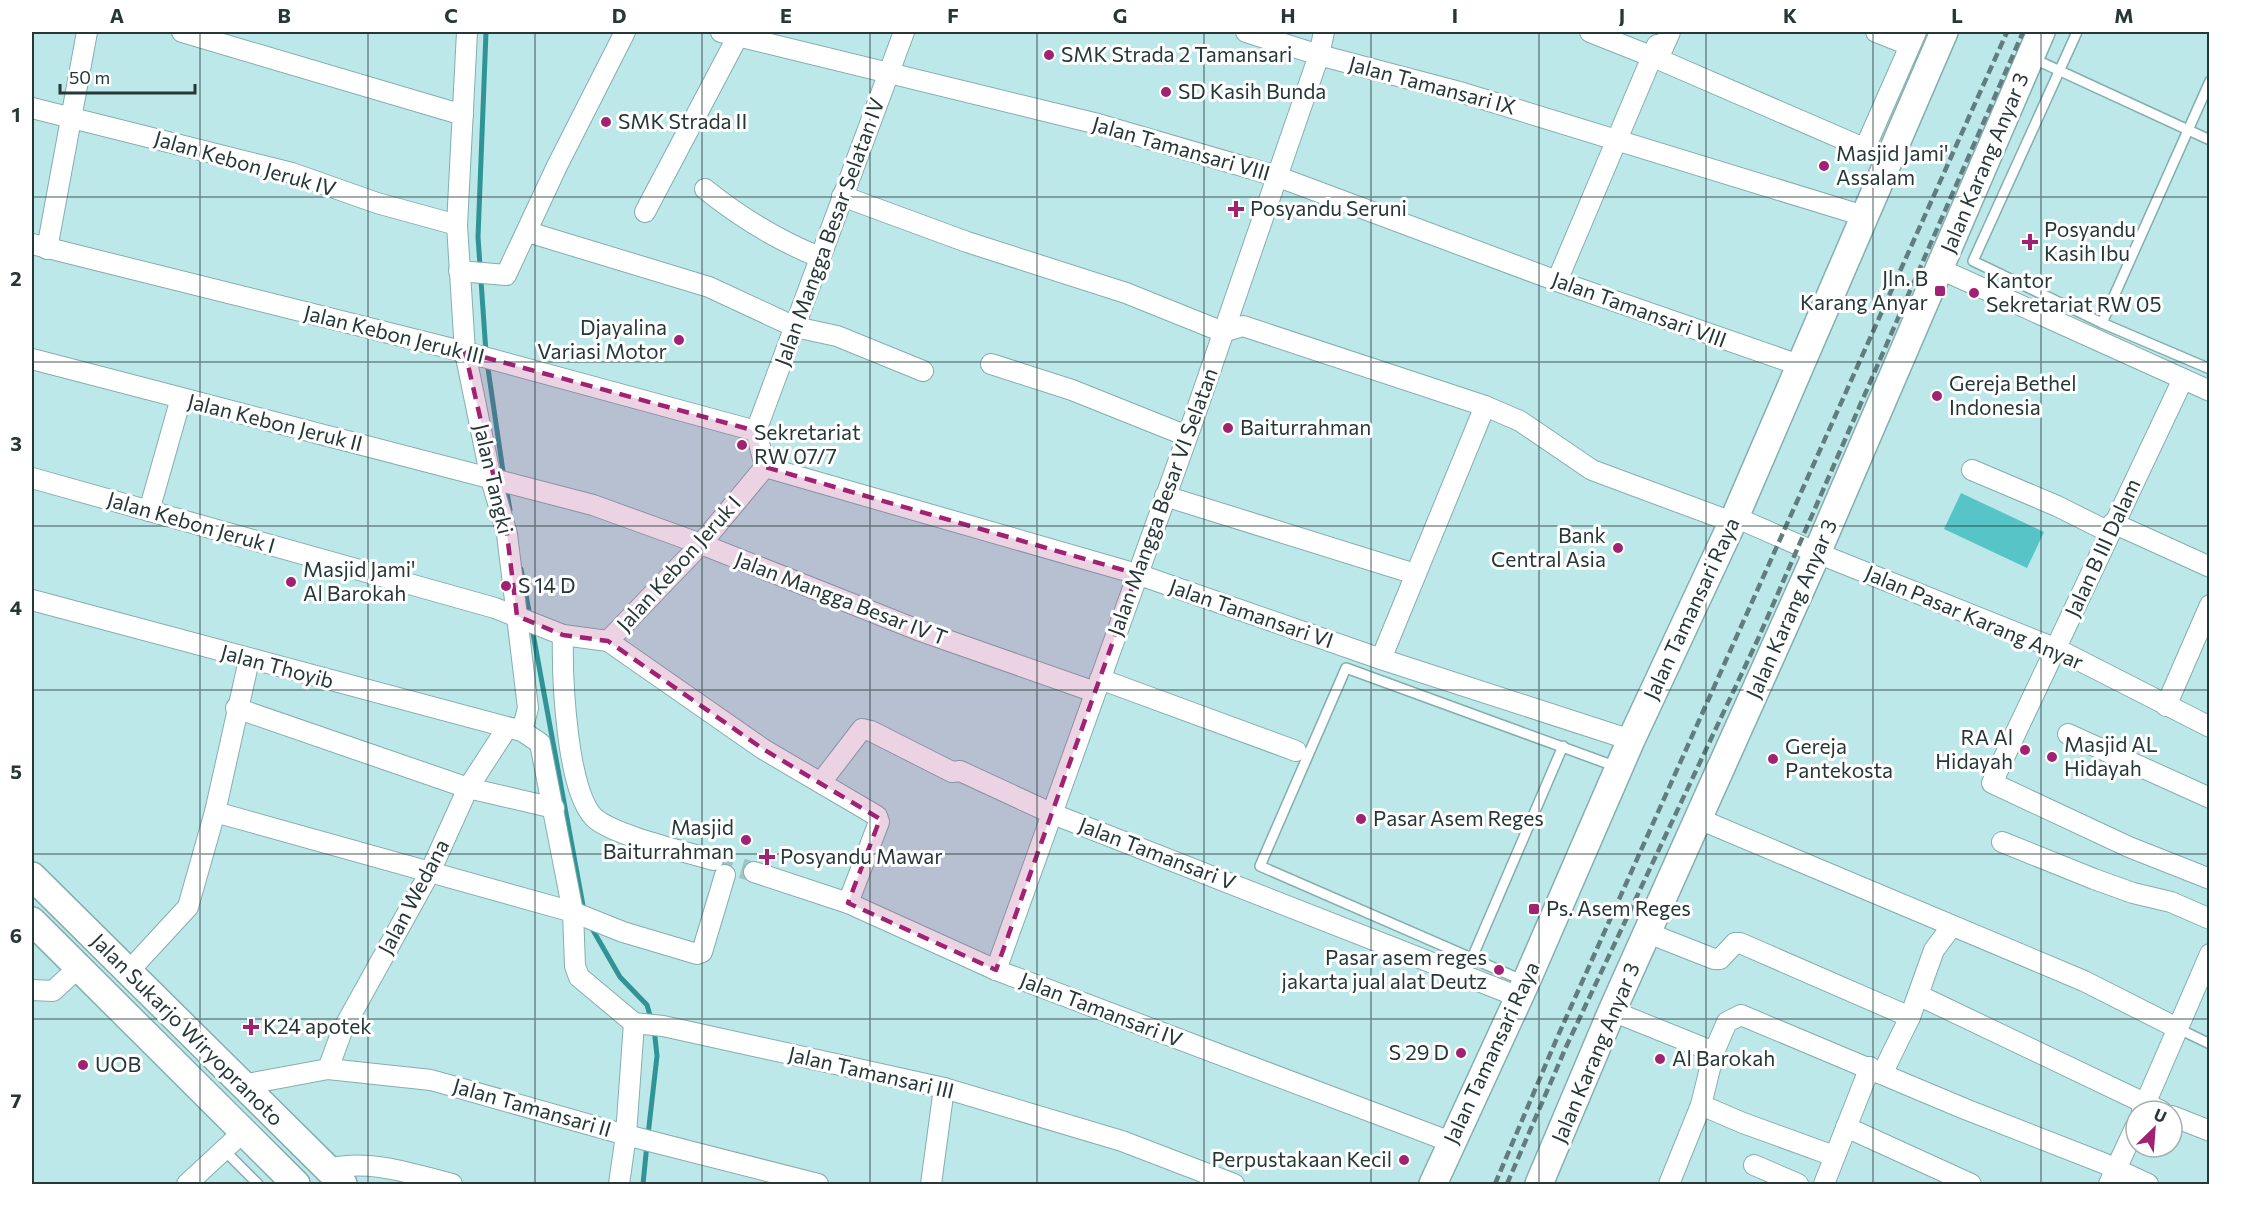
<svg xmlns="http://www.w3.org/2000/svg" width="2241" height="1216" font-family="Commissioner,sans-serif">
	<rect width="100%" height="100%" fill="#bde8e9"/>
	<path fill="#57c5c7" d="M1961 493 2044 532 2027 568 1944 529Z"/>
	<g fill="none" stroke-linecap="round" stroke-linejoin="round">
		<g stroke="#309496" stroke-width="5">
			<path d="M486 32 478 237 486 353"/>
			<path d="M487 362 504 478"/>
			<path d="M506 487 510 510"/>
			<path d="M521 569 530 616"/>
			<path d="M532 628 584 911"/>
			<path d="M590 925 620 977 647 1005 651 1019"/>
			<path d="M648 1135 657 1056 654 1028"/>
			<path d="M643 1184 647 1144"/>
		</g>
		<path stroke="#9fc5c5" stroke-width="20" stroke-dasharray="20 10" stroke-linecap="butt" d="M713 860 754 872"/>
		<g stroke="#84aeaf" stroke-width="12">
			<g id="lane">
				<path d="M2077 32 1973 261 2102 323 2210 369"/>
				<path d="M2032 58 2210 140"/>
				<path d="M2102 323 2210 81"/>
				<path d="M1472 958 1563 746"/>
				<path d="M1524 981 1260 866 1346 668 1617 767"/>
				<path d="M2177 1028 2210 1044"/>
				<path d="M224 1150 258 1184"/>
			</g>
		</g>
		<g stroke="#84aeaf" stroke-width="22">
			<g id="street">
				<path d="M182 32 463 115"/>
				<path d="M467 32 457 225 465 352 491 479 507 534 528 708 522 731"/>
				<path d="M721 32 1098 124 1276 176 1557 281 1799 365"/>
				<path d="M1246 32 1319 55 1463 93 1864 216"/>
				<path d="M1590 32 1653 57"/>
				<path d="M1670 32 1658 59 1889 159"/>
				<path d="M1876 32 1909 45"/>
				<path d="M32 108 292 173 377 203 457 225"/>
				<path d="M1865 148 1916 32"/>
				<path d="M705 189C741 218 777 240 819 257"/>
				<path d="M842 196 967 242 1126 293 1223 332 1243 326 1485 406 1520 421 1592 470 1732 522"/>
				<path d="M645 212 738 36"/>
				<path d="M528 232 709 287 795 327 837 336 923 371"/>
				<path d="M32 244 465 352 756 431"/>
				<path d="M47 249 87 32"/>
				<path d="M1940 269 2210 391"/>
				<path d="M459 271 506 275 557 166 625 32"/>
				<path d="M1557 281 1657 45"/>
				<path d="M32 359 593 505 701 544 918 630 1095 692"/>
				<path d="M991 364 1072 390 1187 436"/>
				<path d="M2183 379 1992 783 2129 847 2210 879"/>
				<path d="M756 431 904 32"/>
				<path d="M756 431 765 467"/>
				<path d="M765 467 1137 574 1381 659 1631 740"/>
				<path d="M1972 470 2057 506 2109 532"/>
				<path d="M32 478 495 608 563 635 608 641 701 544 765 467"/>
				<path d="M1165 496 1415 574"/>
				<path d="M149 511 181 398"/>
				<path d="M1735 517 1817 553 2057 649 2210 727"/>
				<path d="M2113 523 2210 567"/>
				<path d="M32 600 522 731 540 743 573 912 575 966 579 977 634 1023 663 1026 944 1088 1122 1141 1234 1184"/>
				<path d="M563 635C562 673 566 798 597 820 620 837 684 851 713 860"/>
				<path d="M608 641 763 749 877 816 879 822 848 903"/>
				<path d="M1381 659 1485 406"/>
				<path d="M1100 679 1296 751"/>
				<path d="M2166 706 2210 605"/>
				<path d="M236 708 468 788 554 808"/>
				<path d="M2068 734 2210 798"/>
				<path d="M822 781 862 729 871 731 952 772 960 771 1053 814 1519 997"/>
				<path d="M215 812 573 912 623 932 697 954 702 952 725 875"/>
				<path d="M1699 819 2084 981 2177 1028"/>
				<path d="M2002 842 2094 879 2133 893 2171 902 2210 919"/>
				<path d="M754 872 848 903 996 970 1451 1142"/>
				<path d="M1648 933 1714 959H1720L1735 943H1740L1910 1017"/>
				<path d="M996 970 1195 415 1319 55 1324 32"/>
				<path d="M128 972 188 907 215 812 249 660"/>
				<path d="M32 990 53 991 78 968"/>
				<path d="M1918 995 2161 1111"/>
				<path d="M1612 1011 1714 1052 1727 1022 1741 1015 1965 1109 2103 1163 2148 1184"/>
				<path d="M1714 1052 1701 1105 1743 1123 1834 1156"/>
				<path d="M328 1069 342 1031 430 872 468 788 507 728"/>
				<path d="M1882 1074 1910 1017 1934 950 1952 926"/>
				<path d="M242 1085 328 1069 431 1080 626 1135 818 1184"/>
				<path d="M2142 1111 2210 954"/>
				<path d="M2172 1116 2210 1131"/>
				<path d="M1846 1127 1971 1184"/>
				<path d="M1754 1165 1798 1184"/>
				<path d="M327 1169C372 1159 408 1173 452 1184"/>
				<path d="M187 1184 242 1133"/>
				<path d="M619 1184 626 1135 634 1023"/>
				<path d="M931 1184 944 1088"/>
				<path d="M1669 1184 1701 1105"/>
				<path d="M1824 1184 1870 1067"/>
				<path d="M2109 1184 2136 1126"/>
			</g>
		</g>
		<g stroke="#84aeaf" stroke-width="30">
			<g id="secondary">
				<path d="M32 876 343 1184"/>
				<path d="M32 921 296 1184"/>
				<path d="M1433 1184 1526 982 1631 740 1735 517 1944 32"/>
				<path d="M1539 1184 1612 1011 1813 562 2041 32"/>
			</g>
		</g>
		<use href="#lane" stroke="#fff" stroke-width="9"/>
		<use href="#street" stroke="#fff" stroke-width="20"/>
		<use href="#secondary" stroke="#fff" stroke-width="27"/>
		<g stroke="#617d7e" stroke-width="4.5" stroke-dasharray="9 4.5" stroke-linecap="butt">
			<path d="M1495 1184 1557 1038 2007 32"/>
			<path d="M1507 1184 1566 1047 1758 639 2023 32"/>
		</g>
	</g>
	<path fill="#a12173" fill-opacity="0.2" stroke="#a12173" stroke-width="4.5" stroke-dasharray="12 8" stroke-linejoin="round" d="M465 352 756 431 765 467 1137 574 996 970 848 903 880 819 763 749 608 641 563 635 517 616 507 534Z"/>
	<path fill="none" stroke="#253737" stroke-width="1.5" stroke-opacity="0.55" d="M200 32V1184M368 32V1184M535 32V1184M702 32V1184M870 32V1184M1037 32V1184M1204 32V1184M1371 32V1184M1539 32V1184M1706 32V1184M1873 32V1184M2041 32V1184M32 197H2210M32 362H2210M32 526H2210M32 690H2210M32 854H2210M32 1019H2210"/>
	<g fill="#a12173" stroke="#fff" stroke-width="2">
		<circle cx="1049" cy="55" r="6"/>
		<circle cx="1166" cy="92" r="6"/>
		<circle cx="606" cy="122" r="6"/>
		<circle cx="1824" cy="166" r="6"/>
		<path d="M1233 200h6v6h6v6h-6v6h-6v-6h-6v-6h6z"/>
		<path d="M2027 233h6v6h6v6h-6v6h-6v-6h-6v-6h6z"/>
		<rect x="1934" y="285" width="12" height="12" rx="3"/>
		<circle cx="1974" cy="293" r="6"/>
		<circle cx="679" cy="340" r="6"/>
		<circle cx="1937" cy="396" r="6"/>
		<circle cx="1228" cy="428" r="6"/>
		<circle cx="742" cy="445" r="6"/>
		<circle cx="1618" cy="548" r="6"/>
		<circle cx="291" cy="582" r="6"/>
		<circle cx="506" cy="586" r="6"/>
		<circle cx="2025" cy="750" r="6"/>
		<circle cx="2052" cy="757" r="6"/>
		<circle cx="1773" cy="759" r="6"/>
		<circle cx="1361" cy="819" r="6"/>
		<circle cx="746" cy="840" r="6"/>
		<path d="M764 848h6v6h6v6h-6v6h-6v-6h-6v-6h6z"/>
		<rect x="1528" y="903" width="12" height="12" rx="3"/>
		<circle cx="1499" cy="970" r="6"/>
		<path d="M248 1018h6v6h6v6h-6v6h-6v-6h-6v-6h6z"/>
		<circle cx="1461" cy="1053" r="6"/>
		<circle cx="1660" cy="1059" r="6"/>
		<circle cx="83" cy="1065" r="6"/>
		<circle cx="1404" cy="1160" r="6"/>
	</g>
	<g text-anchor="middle" stroke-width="6" stroke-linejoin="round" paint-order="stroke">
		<g font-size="21" fill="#253737" stroke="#fff" text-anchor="start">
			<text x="1061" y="62">SMK Strada 2 Tamansari</text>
			<text x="1178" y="99">SD Kasih Bunda</text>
			<text x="618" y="129">SMK Strada II</text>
			<text x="1836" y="161">Masjid Jami'<tspan x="1836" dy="24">Assalam</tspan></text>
			<text x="1250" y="216">Posyandu Seruni</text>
			<text x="2044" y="237">Posyandu<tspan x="2044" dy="24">Kasih Ibu</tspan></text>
			<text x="1928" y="286" text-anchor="end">Jln. B<tspan x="1928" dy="24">Karang Anyar</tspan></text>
			<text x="1986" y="288">Kantor<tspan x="1986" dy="24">Sekretariat RW 05</tspan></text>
			<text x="667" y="335" text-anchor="end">Djayalina<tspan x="667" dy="24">Variasi Motor</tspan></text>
			<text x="1949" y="391">Gereja Bethel<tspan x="1949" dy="24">Indonesia</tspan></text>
			<text x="1240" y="435">Baiturrahman</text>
			<text x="754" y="440">Sekretariat<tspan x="754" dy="24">RW 07/7</tspan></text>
			<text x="1606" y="543" text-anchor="end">Bank<tspan x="1606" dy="24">Central Asia</tspan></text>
			<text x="303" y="577">Masjid Jami'<tspan x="303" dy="24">Al Barokah</tspan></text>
			<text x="518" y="593">S 14 D</text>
			<text x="2013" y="745" text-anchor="end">RA Al<tspan x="2013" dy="24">Hidayah</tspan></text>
			<text x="2064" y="752">Masjid AL<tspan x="2064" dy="24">Hidayah</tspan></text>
			<text x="1785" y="754">Gereja<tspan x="1785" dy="24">Pantekosta</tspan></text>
			<text x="1373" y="826">Pasar Asem Reges</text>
			<text x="734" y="835" text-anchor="end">Masjid<tspan x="734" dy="24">Baiturrahman</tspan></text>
			<text x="780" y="864">Posyandu Mawar</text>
			<text x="1546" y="916">Ps. Asem Reges</text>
			<text x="1487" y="965" text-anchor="end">Pasar asem reges<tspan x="1487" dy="24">jakarta jual alat Deutz</tspan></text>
			<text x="263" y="1034">K24 apotek</text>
			<text x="1449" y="1060" text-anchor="end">S 29 D</text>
			<text x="1672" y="1066">Al Barokah</text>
			<text x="95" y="1072">UOB</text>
			<text x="1392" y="1167" text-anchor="end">Perpustakaan Kecil</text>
		</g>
		<g font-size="21" fill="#253737" stroke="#fff">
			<text transform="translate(1432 86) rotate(15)" y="7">Jalan Tamansari IX</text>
			<text transform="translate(1181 149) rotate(16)" y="7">Jalan Tamansari VIII</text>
			<text transform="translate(1985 163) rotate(-67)" y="7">Jalan Karang Anyar 3</text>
			<text transform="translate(245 164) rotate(16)" y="7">Jalan Kebon Jeruk IV</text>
			<text transform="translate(830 232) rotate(-70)" y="7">Jalan Mangga Besar Selatan IV</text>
			<text transform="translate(1639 310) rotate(20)" y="7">Jalan Tamansari VIII</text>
			<text transform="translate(394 335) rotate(14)" y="7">Jalan Kebon Jeruk III</text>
			<text transform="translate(275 423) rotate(14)" y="7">Jalan Kebon Jeruk II</text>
			<text transform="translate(493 479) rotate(77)" y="7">Jalan Tangki</text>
			<text transform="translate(1163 502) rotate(-70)" y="7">Jalan Mangga Besar VI Selatan</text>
			<text transform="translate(191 523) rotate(16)" y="7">Jalan Kebon Jeruk I</text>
			<text transform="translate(2103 548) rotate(-65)" y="7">Jalan B III Dalam</text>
			<text transform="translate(679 564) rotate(-48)" y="7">Jalan Kebon Jeruk I</text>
			<text transform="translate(841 599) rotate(21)" y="7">Jalan Mangga Besar IV T</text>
			<text transform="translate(1692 609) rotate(-65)" y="7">Jalan Tamansari Raya</text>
			<text transform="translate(1792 609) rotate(-66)" y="7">Jalan Karang Anyar 3</text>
			<text transform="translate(1251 614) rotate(19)" y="7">Jalan Tamansari VI</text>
			<text transform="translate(1974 618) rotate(23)" y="7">Jalan Pasar Karang Anyar</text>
			<text transform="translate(277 667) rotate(15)" y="7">Jalan Thoyib</text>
			<text transform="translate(1157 854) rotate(21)" y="7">Jalan Tamansari V</text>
			<text transform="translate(414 897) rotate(-62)" y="7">Jalan Wedana</text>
			<text transform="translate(1101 1010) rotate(21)" y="7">Jalan Tamansari IV</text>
			<text transform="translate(187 1030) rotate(45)" y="7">Jalan Sukarjo Wiryopranoto</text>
			<text transform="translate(1492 1053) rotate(-65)" y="7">Jalan Tamansari Raya</text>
			<text transform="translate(1596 1053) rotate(-67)" y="7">Jalan Karang Anyar 3</text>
			<text transform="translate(871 1073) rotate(13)" y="7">Jalan Tamansari III</text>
			<text transform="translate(532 1108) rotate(16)" y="7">Jalan Tamansari II</text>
		</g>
	</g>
	<rect width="2241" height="1216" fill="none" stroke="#ffffff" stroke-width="66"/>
	<g transform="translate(2154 1129) rotate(25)"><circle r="28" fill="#ffffff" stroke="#a8afaf" stroke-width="1.5"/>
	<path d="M0-4.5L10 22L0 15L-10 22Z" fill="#a12173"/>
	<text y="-9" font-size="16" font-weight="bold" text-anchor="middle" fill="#253737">U</text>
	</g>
	<path d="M60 84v9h135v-9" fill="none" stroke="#253737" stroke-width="3"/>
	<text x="69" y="84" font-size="18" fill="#253737" stroke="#ffffff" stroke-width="4.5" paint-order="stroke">50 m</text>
	<rect x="33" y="33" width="2175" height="1150" fill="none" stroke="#253737" stroke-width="2"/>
	<g font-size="20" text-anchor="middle" font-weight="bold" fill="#253737">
		<text x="117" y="23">A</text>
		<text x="284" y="23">B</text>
		<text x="451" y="23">C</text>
		<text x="619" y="23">D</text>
		<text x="786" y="23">E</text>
		<text x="953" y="23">F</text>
		<text x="1120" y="23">G</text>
		<text x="1288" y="23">H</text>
		<text x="1455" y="23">I</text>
		<text x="1622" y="23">J</text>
		<text x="1790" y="23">K</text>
		<text x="1957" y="23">L</text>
		<text x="2124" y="23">M</text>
		<text x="16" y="122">1</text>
		<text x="16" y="286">2</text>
		<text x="16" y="451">3</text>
		<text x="16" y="615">4</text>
		<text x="16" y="779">5</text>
		<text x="16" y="943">6</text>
		<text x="16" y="1108">7</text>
	</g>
</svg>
